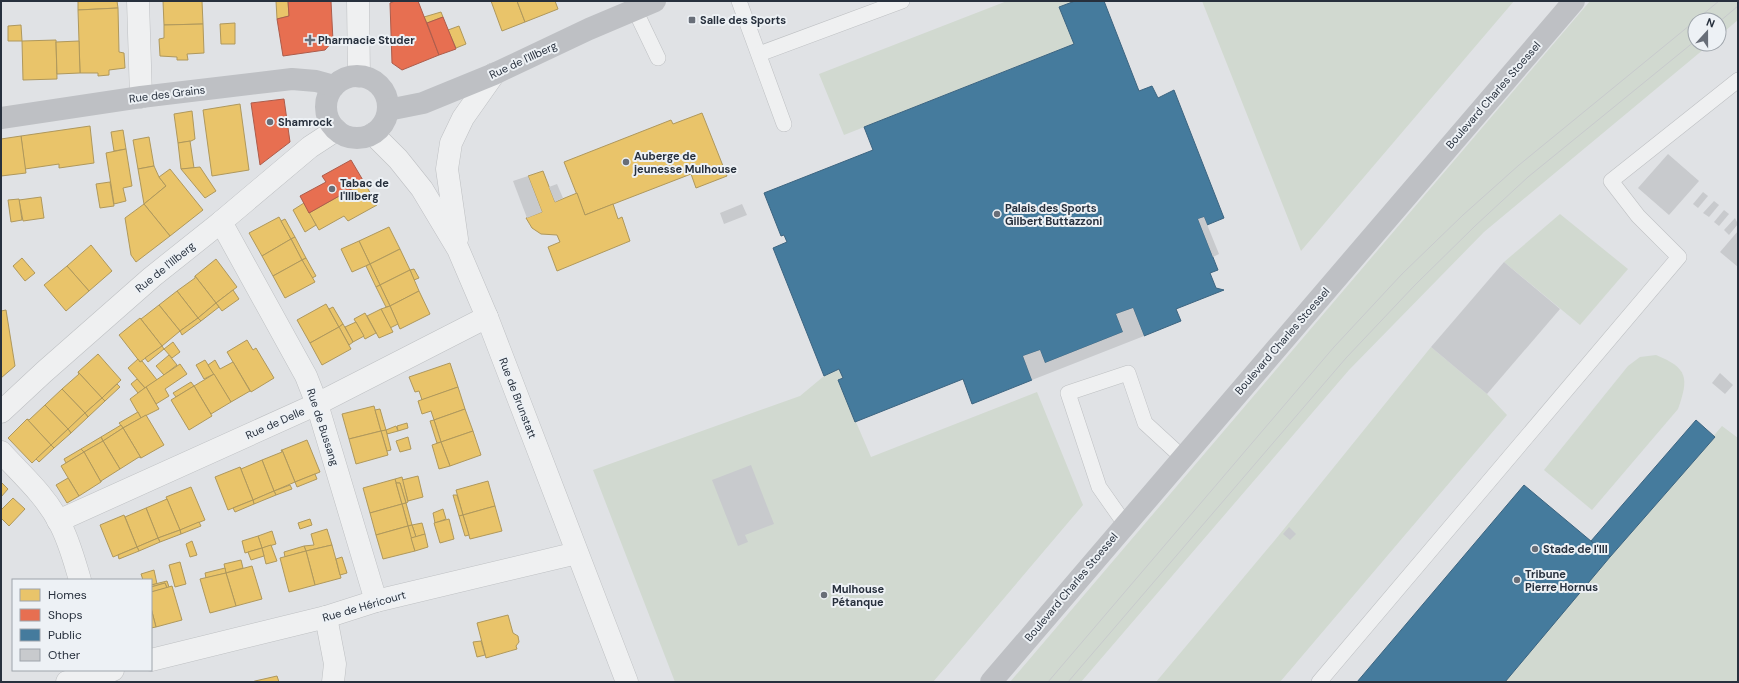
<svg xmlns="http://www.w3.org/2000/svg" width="1739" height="683" font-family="'DM Sans',sans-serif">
	<rect width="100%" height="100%" fill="#e0e2e5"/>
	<g fill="#d1d9d0">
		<path d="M1007 1H1075L1059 7 1074 44 844 135 819 74Z"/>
		<path d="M1202 1H1514L1301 251Z"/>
		<path d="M1590 1H1738V20L1719 36V20H1695V44H1710L1484 232 1349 370 1081 682H1010Z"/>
		<path d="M1560 214 1628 269 1580 325 1504 262Z"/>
		<path d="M1431 347 1487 394 1507 415 1280 682H1156L1275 540Z"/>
		<path d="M1656 355C1688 368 1689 378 1678 409L1592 510 1544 470 1628 366 1640 357Z"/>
		<path d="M839 369 843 378 838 380 871 457 1037 392 1083 505 933 682H675L593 470 800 396 824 376Z"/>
		<path d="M1722 426 1738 438V682H1357L1524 485 1610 557Z"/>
	</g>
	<g fill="#e9c46a" stroke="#af985c">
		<path d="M78 1H117L118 8 78 10Z"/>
		<path d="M163 1H202L203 24 164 25Z"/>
		<path d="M276 1H288L289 16 277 19Z"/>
		<path d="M491 1H517L525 22 502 31Z"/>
		<path d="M517 1H555L558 9 525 22Z"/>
		<path d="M118 8 119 52 124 53 125 68 109 70V75L98 76V73H80L78 10Z"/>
		<path d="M441 12 443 17 427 23 424 17Z"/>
		<path d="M235 23V44H221L220 24Z"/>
		<path d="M203 24 204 53 187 54 188 60H177V57L160 56 159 39 164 38V25Z"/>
		<path d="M21 25 22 41H8V26Z"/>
		<path d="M459 26 466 44 456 48 448 30Z"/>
		<path d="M56 40 57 79 23 80 22 41Z"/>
		<path d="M79 41 80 73 57 74 56 42Z"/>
		<path d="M240 104 249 170 212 176 203 110Z"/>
		<path d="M192 111 195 139 191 141 178 143 174 114Z"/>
		<path d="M702 113 727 176 696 188 691 174 585 215 564 162 671 120 673 124Z"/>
		<path d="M90 126 94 163 59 168V164L25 169 21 136Z"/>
		<path d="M123 130 126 149 114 151 111 132Z"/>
		<path d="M21 136 26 173 1 176V139Z"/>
		<path d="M149 137 154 166 138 169 133 140Z"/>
		<path d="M190 141 194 168 181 169 178 143Z"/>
		<path d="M126 149 132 186 123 188 126 201 114 204 106 153Z"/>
		<path d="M154 166 159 177 166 186 144 204 138 169Z"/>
		<path d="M200 167 216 191 205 198 181 169Z"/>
		<path d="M170 169 203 210 170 236 144 204 166 186 159 177Z"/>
		<path d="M543 171 555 202 577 193 585 215 613 204 618 219 622 217 630 241 557 271 548 247 560 242 557 235 541 234 532 228 526 218 542 212 528 176Z"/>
		<path d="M110 182 114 206 100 208 96 184Z"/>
		<path d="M364 182 377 205 348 221 344 216 319 230 309 213Z"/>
		<path d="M41 197 44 218 23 221 19 200Z"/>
		<path d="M19 199 22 220 11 222 8 200Z"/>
		<path d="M304 203 316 225 305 232 293 210Z"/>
		<path d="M144 204 170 236 136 262 131 255 125 218Z"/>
		<path d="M279 217 291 239 262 256 249 233Z"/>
		<path d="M285 219 295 237 291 239 281 221Z"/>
		<path d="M389 227 400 249 370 264 359 241Z"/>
		<path d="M295 237 306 258 302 260 291 239Z"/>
		<path d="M291 239 302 260 273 276 262 256Z"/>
		<path d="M359 241 370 264 352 272 341 249Z"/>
		<path d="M91 245 112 271 89 291 67 266Z"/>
		<path d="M400 249 410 270 380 285 370 264Z"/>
		<path d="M22 258 35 273 25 281 13 266Z"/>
		<path d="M306 258 316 276 312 278 302 260Z"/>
		<path d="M216 259 237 287 216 303 195 276Z"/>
		<path d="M302 260 315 282 285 298 273 276Z"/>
		<path d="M370 264 380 285 376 287 366 266Z"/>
		<path d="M67 266 89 291 66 311 44 285Z"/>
		<path d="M414 269 419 278 414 280 410 270Z"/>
		<path d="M410 270 419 291 390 306 380 285Z"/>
		<path d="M195 276 216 303 198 318 177 291 195 278Z"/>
		<path d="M380 285 390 306 386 307 376 287Z"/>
		<path d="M233 290 239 299 222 311 216 303Z"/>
		<path d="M177 291 198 318 180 331 159 305Z"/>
		<path d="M419 291 430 314 400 329 390 306Z"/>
		<path d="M216 303 219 307 201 321 198 318Z"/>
		<path d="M326 304 339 327 310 343 297 320Z"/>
		<path d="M159 305 180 331 162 346 140 318 141 319Z"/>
		<path d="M390 306 398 324 390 328 381 309Z"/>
		<path d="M333 307 343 324 339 327 329 309Z"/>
		<path d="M381 309 393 332 379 338 367 316Z"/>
		<path d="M6 310 15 366 1 378V311Z"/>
		<path d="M365 313 376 333 365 339 354 319Z"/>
		<path d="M140 318 162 346 140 362 119 335Z"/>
		<path d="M198 318 201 321 182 335 180 331Z"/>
		<path d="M356 322 364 336 353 342 345 327Z"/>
		<path d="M343 324 353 342 349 345 339 327Z"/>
		<path d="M339 327 351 349 322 365 310 343Z"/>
		<path d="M247 340 253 350 256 348 274 378 251 392 227 352Z"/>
		<path d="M173 342 180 352 172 358 164 349Z"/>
		<path d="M162 346 164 349 148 362 145 358Z"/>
		<path d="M98 354 121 380 102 398 78 372Z"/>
		<path d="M169 355 177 365 164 375 156 366Z"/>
		<path d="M138 359 140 362 142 361 157 380 145 388 128 368Z"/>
		<path d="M205 360 214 374 204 379 196 365Z"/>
		<path d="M215 360 220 369 233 362 250 391 231 402 208 365Z"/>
		<path d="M450 363 458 387 422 400 419 391 415 392 409 377Z"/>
		<path d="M180 364 187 374 165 389 169 396 156 404 146 387Z"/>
		<path d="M78 372 102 398 85 413 62 389 79 374Z"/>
		<path d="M214 374 231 402 211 414 194 386Z"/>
		<path d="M137 379 145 388 138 393 131 384Z"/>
		<path d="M191 382 194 386 176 397 173 393Z"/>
		<path d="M117 384 120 387 105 401 102 398Z"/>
		<path d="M194 386 212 416 189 430 171 400Z"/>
		<path d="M146 387 159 409 141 418 130 399Z"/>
		<path d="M458 387 465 409 434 420 431 411 422 414 418 401Z"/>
		<path d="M62 389 85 413 68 429 45 405Z"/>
		<path d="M102 398 105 401 88 417 85 413Z"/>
		<path d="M45 405 68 429 51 445 27 419 29 420Z"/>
		<path d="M374 406 381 431 349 439 342 414Z"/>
		<path d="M380 409 386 430 381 431 375 410Z"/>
		<path d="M465 409 473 431 441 442 434 420Z"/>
		<path d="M138 412 141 418 123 428 119 423Z"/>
		<path d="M85 413 88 417 71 433 68 429Z"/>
		<path d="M146 415 164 445 141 458 123 428Z"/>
		<path d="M27 419 51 445 32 463 8 438Z"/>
		<path d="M434 420 441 442 437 443 430 421Z"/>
		<path d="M407 423 408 428 398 431 397 426Z"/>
		<path d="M121 425 123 428 103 441 101 437Z"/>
		<path d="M396 426 398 431 387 434 386 430Z"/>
		<path d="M123 428 141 458 139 457 120 469 103 441Z"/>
		<path d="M68 429 71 433 54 448 51 445Z"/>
		<path d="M386 430 391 450 387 451 381 431Z"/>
		<path d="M381 431 388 455 356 464 349 439Z"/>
		<path d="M473 431 481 455 450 466 441 442Z"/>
		<path d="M101 437 103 441 84 452 81 449Z"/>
		<path d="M408 437 411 449 400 452 396 441Z"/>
		<path d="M307 440 320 472 295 482 282 450Z"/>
		<path d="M103 441 120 469 101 481V482L84 452Z"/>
		<path d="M441 442 450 466 439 469 432 445Z"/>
		<path d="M51 445 54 448 39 462 36 459Z"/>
		<path d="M81 449 84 452 66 463 64 459Z"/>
		<path d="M281 450H282L295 482 274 491 262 460 282 452Z"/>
		<path d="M84 452 101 482 79 496 61 466Z"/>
		<path d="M262 460 274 491 253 500 240 467 241 469Z"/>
		<path d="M240 467 253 500 228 510 215 477Z"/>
		<path d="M315 474 317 479 297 487 295 482Z"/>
		<path d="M418 476 423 497 408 501 402 480Z"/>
		<path d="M402 477 408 502 406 503 400 483H396L395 479Z"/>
		<path d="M68 478 79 496 67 503 56 485Z"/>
		<path d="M395 479 402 504 370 513 363 488Z"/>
		<path d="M488 481 495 506 463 515 456 490Z"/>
		<path d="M1 482 8 489 1 497Z"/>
		<path d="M396 483H400L406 503 402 504Z"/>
		<path d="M290 485 292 489 276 495 274 491Z"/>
		<path d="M191 487 205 520 180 530 166 497Z"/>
		<path d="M274 491 276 495 254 504 253 500Z"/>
		<path d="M453 495H457L463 515 459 516Z"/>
		<path d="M13 498 25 509 9 526 1 518V510Z"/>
		<path d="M167 499 180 530 158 538 146 508Z"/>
		<path d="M253 500 254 504 235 512 233 508Z"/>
		<path d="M406 503 412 525 408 526 402 504Z"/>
		<path d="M402 504 408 526 376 535 370 513Z"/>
		<path d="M495 506 502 531 470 539 463 515Z"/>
		<path d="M146 508 158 538 137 547 125 517Z"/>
		<path d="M443 509 446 519 435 523 433 513Z"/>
		<path d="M124 515 137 547 113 557 100 525Z"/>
		<path d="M463 515 469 535 465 536 459 516Z"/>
		<path d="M310 519 312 525 300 529 298 523Z"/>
		<path d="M449 519 454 539 440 543 434 523Z"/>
		<path d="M199 522 201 526 181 534 180 530Z"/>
		<path d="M422 523 425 534 416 537 412 525Z"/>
		<path d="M412 525 416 537 411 538 408 526Z"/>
		<path d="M408 526 415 551 383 559 376 535Z"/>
		<path d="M327 529 332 545 306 551 304 546 314 545 311 534Z"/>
		<path d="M180 530 181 534 160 542 158 538Z"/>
		<path d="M272 531 276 544 262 548 258 536Z"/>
		<path d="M425 534 428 547 415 551 411 538Z"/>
		<path d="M258 536 262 548 245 553 242 541Z"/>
		<path d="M158 538 160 542 139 551 137 547Z"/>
		<path d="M192 541 197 555 190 557 186 544Z"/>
		<path d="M271 545 277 561 266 564 262 548Z"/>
		<path d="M332 545 341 578 315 585 306 551Z"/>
		<path d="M304 546 306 551 285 557 284 552Z"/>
		<path d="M137 547 139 551 119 559 118 555Z"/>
		<path d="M262 548 264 556 251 560 248 552Z"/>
		<path d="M306 551 315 585 289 592 280 558Z"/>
		<path d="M342 557 347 573 340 575 336 559Z"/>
		<path d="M241 560 243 568 226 573 224 564Z"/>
		<path d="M180 562 186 584 175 587 169 565Z"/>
		<path d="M252 566 262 599 236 606 226 573Z"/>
		<path d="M225 568 226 573 206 578 205 573Z"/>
		<path d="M154 570 157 584 151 585V580H143L141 574Z"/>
		<path d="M226 573 236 606 210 613 200 579Z"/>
		<path d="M167 581 169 587 167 588 165 583 151 587V585Z"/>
		<path d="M165 583 167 588 151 592V587Z"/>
		<path d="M172 586 182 620 156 627 151 608V592Z"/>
		<path d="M151 608 156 627 151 628Z"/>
		<path d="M508 615 513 633 518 636 519 642 516 646 517 649 486 658 477 623Z"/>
		<path d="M481 641 485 655 477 657 473 642Z"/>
		<path d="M277 676 279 682H252L255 681Z"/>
	</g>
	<g fill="#e76f51" stroke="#ad5c4b">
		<path d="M288 1H331L333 41 325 50 283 56 277 19 289 16Z"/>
		<path d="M395 1H418L439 55 402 70 392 63 390 3Z"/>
		<path d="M443 17 456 49 439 55 427 23Z"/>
		<path d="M284 99 290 142 260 165 251 103Z"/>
		<path d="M351 160 364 182 309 213 300 196 326 182 322 176Z"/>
	</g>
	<g fill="#457b9d" stroke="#3c6480">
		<path d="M1075 1H1104L1139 91 1152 86 1158 98 1174 90 1224 218 1207 225 1204 217 1198 219 1218 270 1210 273 1216 288 1224 290 1176 309 1181 321 1144 336 1133 308 1116 314 1123 332 1045 363 1040 350 1023 356 1032 380 972 404 963 379 855 422 838 380 843 378 839 369 824 376 773 248 787 242 784 235 781 236 764 193 873 150 864 127 1074 44 1059 7Z"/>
		<path d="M1696 420 1715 437 1610 557 1591 541Z"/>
		<path d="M1524 485 1610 557 1505 682H1357Z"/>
	</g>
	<g fill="#c8cacd">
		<path d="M1668 154 1699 181 1669 215 1638 188Z"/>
		<path d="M528 176 542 212 527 218 513 181Z"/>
		<path d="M557 184 563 198 555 202 549 187Z"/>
		<path d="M1703 192 1708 196 1698 208 1693 204Z"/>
		<path d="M1714 201 1719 205 1709 217 1703 213Z"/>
		<path d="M742 204 747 215 724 224 720 213Z"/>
		<path d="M1724 210 1729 214 1719 226 1714 222Z"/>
		<path d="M1204 217 1219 254 1213 257 1198 219Z"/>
		<path d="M1735 218 1738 224 1729 235 1724 230Z"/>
		<path d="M1738 231V267L1720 252Z"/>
		<path d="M1504 262 1560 309 1487 394 1431 347Z"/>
		<path d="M1133 308 1144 336 1032 380 1023 356 1040 350 1045 363 1123 332 1116 314Z"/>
		<path d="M1720 373 1733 385 1725 394 1712 383Z"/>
		<path d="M751 465 774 524 745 535 748 542 738 546 712 480Z"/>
		<path d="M1289 527 1296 534 1290 540 1283 534Z"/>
	</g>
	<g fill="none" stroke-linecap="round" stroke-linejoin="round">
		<g stroke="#bec0c3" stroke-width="16">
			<g id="lane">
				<path d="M739 1 784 124"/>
				<path d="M635 10 658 58"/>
				<path d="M759 54 902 1"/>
				<path d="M1125 524 1099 487 1068 393 1128 373 1145 423 1182 457"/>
				<path d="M1319 682 1679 257 1638 216 1611 181 1738 80"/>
			</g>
		</g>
		<g stroke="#bec0c3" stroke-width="23">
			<g id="street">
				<path d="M138 1 141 97"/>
				<path d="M358 1 359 76"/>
				<path d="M373 134 398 159 422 189 458 249 487 317 627 682"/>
				<path d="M221 222 306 376 317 404 376 601"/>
				<path d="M457 239 447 169 451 143 463 118 494 74"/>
				<path d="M1 412 44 372 152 277 221 222 310 147 336 130"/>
				<path d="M1 452C21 474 45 495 59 522 69 540 74 560 80 580"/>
				<path d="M58 521 317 404 487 317"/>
				<path d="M326 617 335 664 333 682"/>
				<path d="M151 660 326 617 376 601 577 553"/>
				<path d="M67 682 113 670"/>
			</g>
		</g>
		<use href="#lane" stroke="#eff0f1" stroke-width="15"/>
		<use href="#street" stroke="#eff0f1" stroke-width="22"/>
		<g stroke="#bec0c4" stroke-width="22">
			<circle cx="357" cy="107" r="31"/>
			<path d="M388 110 423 103 494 74 589 29 655 1"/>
			<path d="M1 118 141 97 292 79 316 81 334 86"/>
			<path d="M991 682 1574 1"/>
		</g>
		<g stroke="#c8cacd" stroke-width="1">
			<path d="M1696 20 1719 1"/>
			<path d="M1719 22 1738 6"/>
			<path d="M1048 682 1334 347 1402 274 1463 215 1519 165 1695 21"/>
			<path d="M1068 682 1346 358 1415 285 1475 226 1528 177 1695 41"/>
		</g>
	</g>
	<g fill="#686e78" stroke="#edf1f5" stroke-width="1.5">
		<rect x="688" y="16" width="8" height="8" rx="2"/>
		<path d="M308 34h4v4h4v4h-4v4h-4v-4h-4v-4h4z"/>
		<circle cx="270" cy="122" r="4"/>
		<circle cx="626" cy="162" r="4"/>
		<circle cx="332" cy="189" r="4"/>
		<circle cx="997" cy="214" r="4"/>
		<circle cx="1535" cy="549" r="4"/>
		<circle cx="1517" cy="580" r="4"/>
		<circle cx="824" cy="595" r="4"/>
	</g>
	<g text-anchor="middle" stroke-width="4" stroke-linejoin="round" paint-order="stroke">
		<g font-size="11" font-weight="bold" fill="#27303d" stroke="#edf1f5" text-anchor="start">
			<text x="700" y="24">Salle des Sports</text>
			<text x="318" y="44">Pharmacie Studer</text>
			<text x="278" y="126">Shamrock</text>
			<text x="634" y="160">Auberge de<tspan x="634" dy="13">jeunesse Mulhouse</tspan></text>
			<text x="340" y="187">Tabac de<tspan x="340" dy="13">l'Illberg</tspan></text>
			<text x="1005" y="212">Palais des Sports<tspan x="1005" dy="13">Gilbert Buttazzoni</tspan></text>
			<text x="1543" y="553">Stade de l'Ill</text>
			<text x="1525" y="578">Tribune<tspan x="1525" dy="13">Pierre Hornus</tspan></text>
			<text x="832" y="593">Mulhouse<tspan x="832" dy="13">Pétanque</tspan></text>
		</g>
		<g font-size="11" fill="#27303d" stroke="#edf1f5">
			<text transform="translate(523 60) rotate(-25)" y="4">Rue de l'Illberg</text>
			<text transform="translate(167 94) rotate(-7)" y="4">Rue des Grains</text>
			<text transform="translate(1493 95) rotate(-49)" y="4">Boulevard Charles Stoessel</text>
			<text transform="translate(165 267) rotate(-39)" y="4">Rue de l'Illberg</text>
			<text transform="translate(1282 341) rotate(-49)" y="4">Boulevard Charles Stoessel</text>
			<text transform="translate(518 398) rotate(69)" y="4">Rue de Brunstatt</text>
			<text transform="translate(275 423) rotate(-24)" y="4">Rue de Delle</text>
			<text transform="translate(323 427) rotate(72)" y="4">Rue de Bussang</text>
			<text transform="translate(1071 587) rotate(-50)" y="4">Boulevard Charles Stoessel</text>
			<text transform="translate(364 606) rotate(-16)" y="4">Rue de Héricourt</text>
		</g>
	</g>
	<rect width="1739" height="683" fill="none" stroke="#27303d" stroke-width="4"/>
	<rect x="12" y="579" width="140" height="92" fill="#edf1f5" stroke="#9ea4ab"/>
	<rect x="20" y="589" width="20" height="12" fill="#e9c46a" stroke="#9ea4ab"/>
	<text x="48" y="599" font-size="12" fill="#27303d">Homes</text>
	<rect x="20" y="609" width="20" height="12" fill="#e76f51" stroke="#9ea4ab"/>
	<text x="48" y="619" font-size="12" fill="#27303d">Shops</text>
	<rect x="20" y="629" width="20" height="12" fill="#457b9d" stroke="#9ea4ab"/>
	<text x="48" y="639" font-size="12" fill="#27303d">Public</text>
	<rect x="20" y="649" width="20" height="12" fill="#c8cacd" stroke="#9ea4ab"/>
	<text x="48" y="659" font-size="12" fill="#27303d">Other</text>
	<g transform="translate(1707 32) rotate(21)"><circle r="19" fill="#edf1f5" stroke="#9ea4ab"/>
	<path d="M0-3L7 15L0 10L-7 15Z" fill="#686e78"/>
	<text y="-6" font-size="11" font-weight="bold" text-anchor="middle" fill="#27303d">N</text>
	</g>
</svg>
